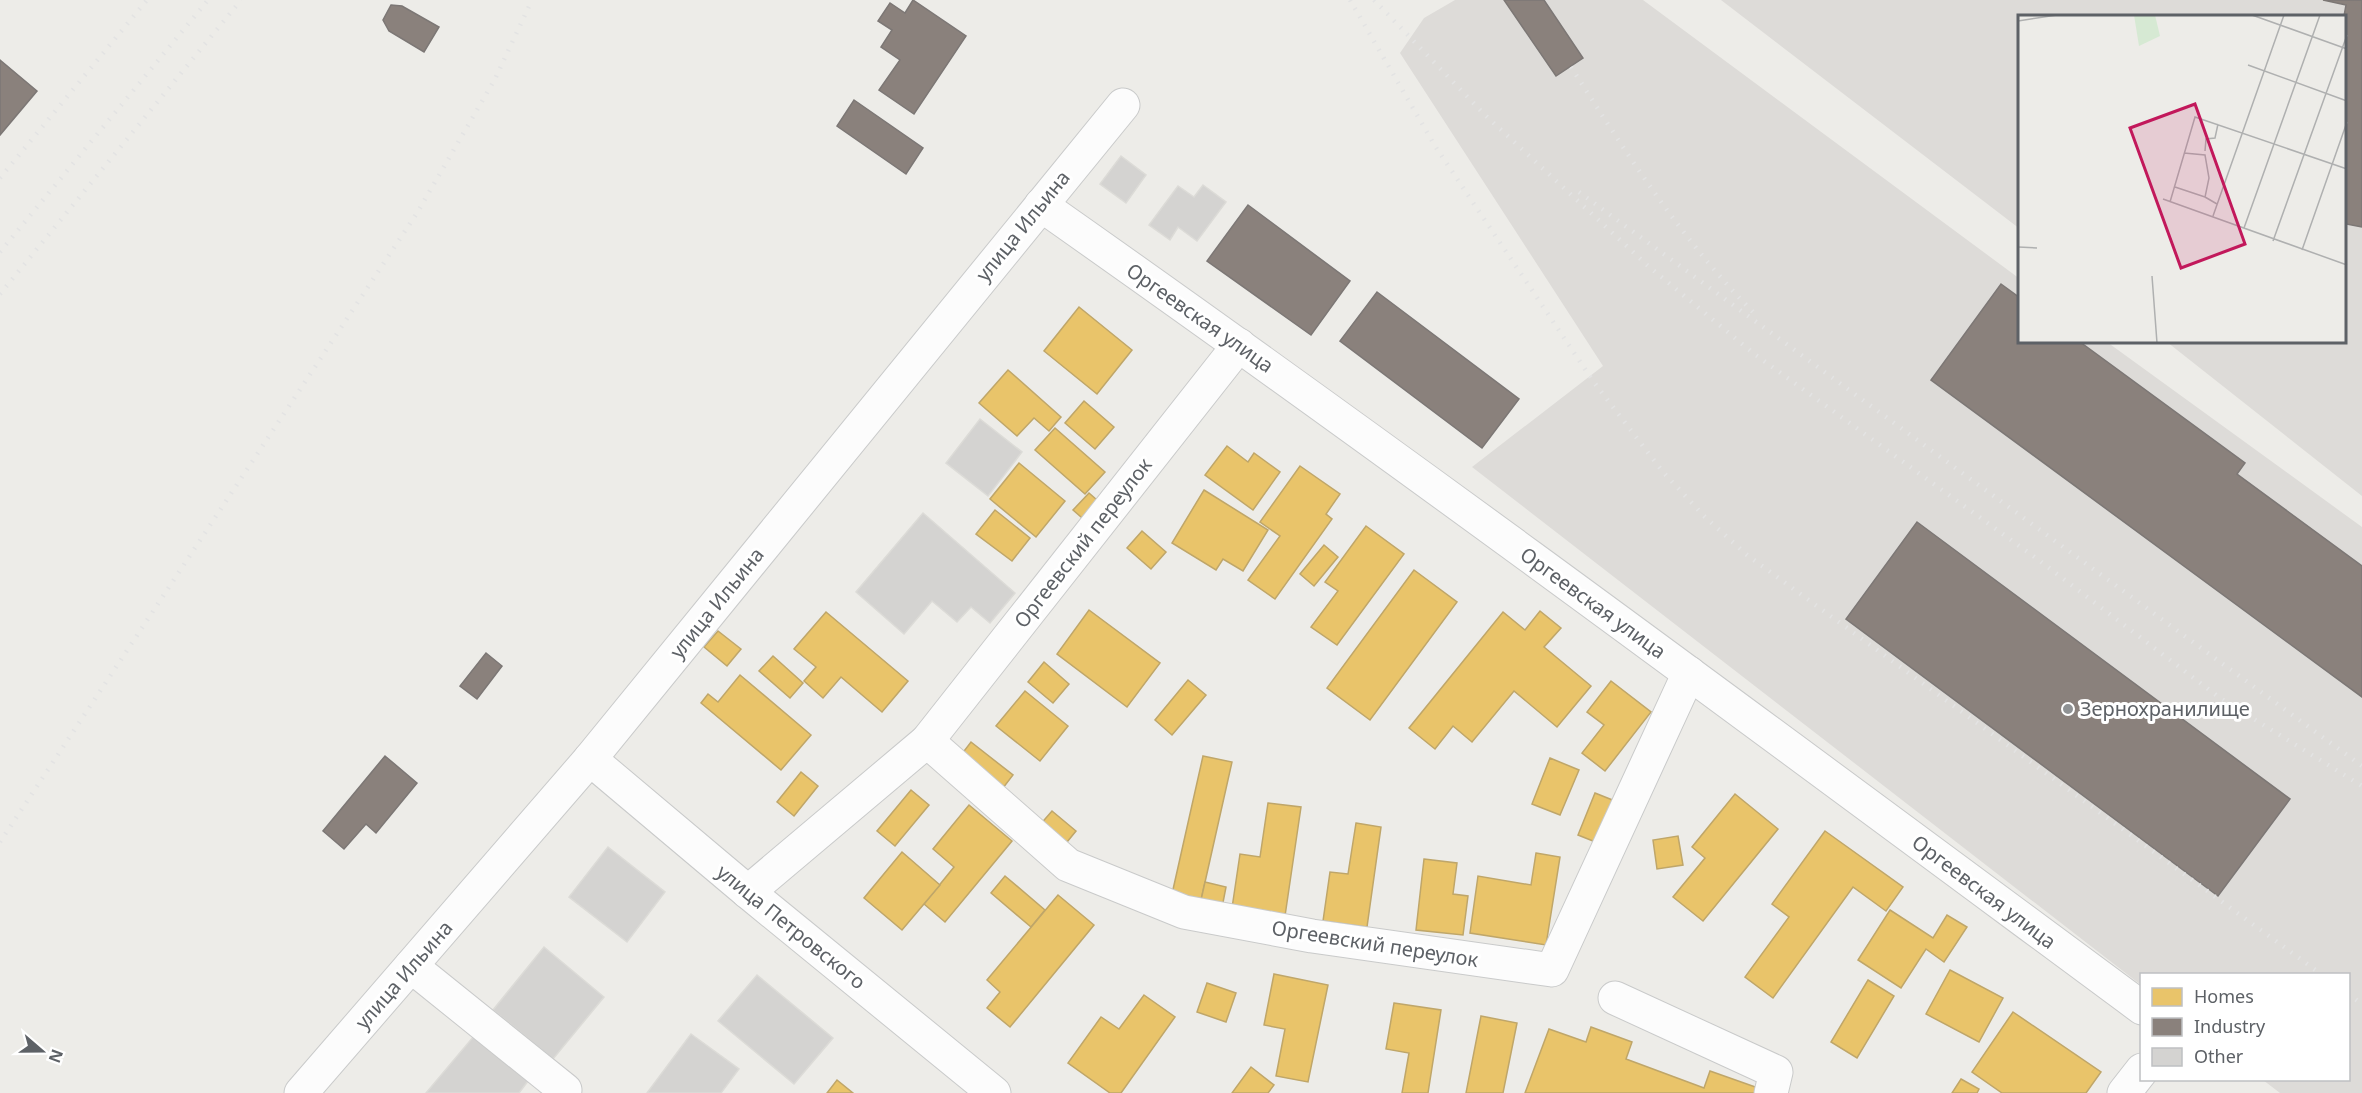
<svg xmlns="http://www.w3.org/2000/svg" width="2362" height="1093" font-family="'Noto Sans',sans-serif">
	<rect width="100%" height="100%" fill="#edece8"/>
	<g fill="#dddbd8">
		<path d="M1455 0H1643L2020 279V342H2107L2362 527V1093H2280L2263 1080H2348V974H2142L2141 985 1472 467 1603 366 1400 53 1424 18Z"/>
		<path d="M1721 0H2362V496L2167 342H2346V16H2020V229Z"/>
	</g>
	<g fill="#e9c46a" stroke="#bfa669" stroke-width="1.5">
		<path d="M1079 307 1132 350 1097 394 1044 351Z"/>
		<path d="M1008 370 1061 417 1049 431 1034 418 1017 436 979 403Z"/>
		<path d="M1084 401 1114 427 1095 449 1065 423Z"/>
		<path d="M1055 428 1105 472 1085 494 1035 450Z"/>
		<path d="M1227 446 1248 462 1254 453 1280 472 1253 510 1205 475Z"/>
		<path d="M1019 463 1065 501 1036 537 990 499Z"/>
		<path d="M1300 466 1340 494 1326 514 1332 519 1275 599 1248 580 1280 536 1260 522Z"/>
		<path d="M1204 490 1268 530 1243 571 1223 559 1216 570 1172 543Z"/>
		<path d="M1089 493 1105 507 1089 524 1073 510Z"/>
		<path d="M995 510 1030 538 1012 561 976 534Z"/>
		<path d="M1366 526 1404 554 1337 645 1311 627 1338 591 1325 582Z"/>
		<path d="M1142 531 1166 552 1151 569 1127 548Z"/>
		<path d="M1324 545 1338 557 1314 586 1300 574Z"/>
		<path d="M1414 570 1457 602 1370 720 1327 688Z"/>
		<path d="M1089 610 1160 663 1127 707 1057 654Z"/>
		<path d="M1540 611 1561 628 1544 647 1591 686 1557 727 1514 691 1472 742 1453 726 1435 749 1409 728 1503 612 1525 630Z"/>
		<path d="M826 612 908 681 882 712 841 677 823 698 804 681 816 667 794 649Z"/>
		<path d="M718 631 741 649 727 666 704 647Z"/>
		<path d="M773 656 803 683 790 698 759 671Z"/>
		<path d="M1044 662 1069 684 1053 703 1028 682Z"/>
		<path d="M740 675 811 735 781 770 701 703 708 694 718 702Z"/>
		<path d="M1188 680 1206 695 1172 735 1155 720Z"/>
		<path d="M1611 681 1651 712 1605 771 1582 753 1604 725 1587 712Z"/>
		<path d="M1025 691 1068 726 1040 761 996 726Z"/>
		<path d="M971 742 1013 775 1003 788 961 755Z"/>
		<path d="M1203 756 1232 762 1201 900 1172 894Z"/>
		<path d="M1550 758 1579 770 1560 815 1532 804Z"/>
		<path d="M801 772 818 786 794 816 777 802Z"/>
		<path d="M911 790 929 805 895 846 877 831Z"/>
		<path d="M1595 793 1620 803 1603 845 1578 835Z"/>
		<path d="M1735 794 1778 829 1703 921 1673 897 1705 858 1692 847Z"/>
		<path d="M1268 803 1301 807 1285 916 1232 908 1240 854 1260 857Z"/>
		<path d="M969 805 1012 841 945 922 924 904 954 867 933 849Z"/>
		<path d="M1052 811 1076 831 1063 847 1039 826Z"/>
		<path d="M1356 823 1381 827 1367 927 1323 921 1330 872 1348 874Z"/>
		<path d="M1825 831 1903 887 1886 911 1853 887 1773 998 1745 977 1789 917 1772 904Z"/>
		<path d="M1678 836 1683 865 1657 869 1653 840Z"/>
		<path d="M902 852 940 885 902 930 864 898Z"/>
		<path d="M1536 853 1560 857 1546 945 1470 933 1478 876 1531 885Z"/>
		<path d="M1424 859 1457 863 1453 894 1468 896 1463 935 1416 930Z"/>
		<path d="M1005 876 1045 910 1031 927 991 893Z"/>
		<path d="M1205 882 1226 887 1220 918 1201 900Z"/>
		<path d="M1058 895 1094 925 1010 1027 987 1008 1000 992 987 980Z"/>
		<path d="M1890 910 1933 938 1947 915 1967 927 1944 962 1926 949 1901 988 1858 960Z"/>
		<path d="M1950 970 2003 998 1979 1042 1926 1014Z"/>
		<path d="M1274 974 1328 985 1308 1082 1276 1076 1285 1029 1264 1025Z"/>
		<path d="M1868 980 1894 996 1857 1058 1831 1042Z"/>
		<path d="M1207 983 1236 993 1226 1022 1197 1012Z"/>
		<path d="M1144 995 1175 1017 1121 1093H1110L1068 1063 1101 1017 1119 1029Z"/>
		<path d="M1394 1003 1441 1010 1428 1093H1402L1409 1053 1386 1049Z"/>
		<path d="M2013 1012 2101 1072 2086 1093H2002L1972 1072Z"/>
		<path d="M1481 1016 1517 1023 1503 1093H1466Z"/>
		<path d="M1591 1027 1632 1042 1626 1059 1704 1088 1710 1071 1761 1089 1760 1093H1525L1549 1029 1586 1042Z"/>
		<path d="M1251 1067 1274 1085 1268 1093H1232Z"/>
		<path d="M1961 1079 1979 1089 1977 1093H1952Z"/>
		<path d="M837 1080 853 1093H827Z"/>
	</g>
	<g fill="#8a817c" stroke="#7c7775" stroke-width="1.5">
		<path d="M913 0 966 36 914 114 879 90 900 60 881 47 892 30 878 21 890 3 905 13Z"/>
		<path d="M1504 0H1544L1583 58 1556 76Z"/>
		<path d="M2323 0H2362V227L2346 224 2344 16 2346 5Z"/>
		<path d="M391 5 402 6 439 27 424 52 389 31 383 20Z"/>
		<path d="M0 60 37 91 0 135Z"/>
		<path d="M854 100 923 148 906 174 837 126Z"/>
		<path d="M1248 205 1350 281 1311 335 1207 261Z"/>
		<path d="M2001 284 2020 298V342H2080L2245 463 2237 474 2362 566V697L1931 380Z"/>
		<path d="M1377 292 1519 399 1482 448 1340 341Z"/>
		<path d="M1917 522 2290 799 2218 896 1846 619Z"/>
		<path d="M486 653 502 666 477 699 460 686Z"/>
		<path d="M385 756 417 783 376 833 366 824 344 849 323 831Z"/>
	</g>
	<g fill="#d4d3d1" stroke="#dcdbd7" stroke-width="1.5">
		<path d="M1121 156 1146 175 1126 203 1100 184Z"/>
		<path d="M1203 185 1226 202 1197 241 1178 227 1170 240 1149 225 1178 186 1194 197Z"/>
		<path d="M980 419 1022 452 988 496 946 463Z"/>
		<path d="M923 513 1015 593 990 623 971 607 957 622 932 601 904 634 856 592Z"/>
		<path d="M608 847 665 892 627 942 569 897Z"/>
		<path d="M544 947 604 997 553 1059 493 1010Z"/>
		<path d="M757 975 833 1038 794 1084 718 1021Z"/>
		<path d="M691 1034 739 1069 721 1093H647Z"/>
		<path d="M474 1036 528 1081 519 1093H426Z"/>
	</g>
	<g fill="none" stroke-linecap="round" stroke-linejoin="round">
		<g stroke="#c9caca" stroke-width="35">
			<g id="minor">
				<path d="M1041 205C1412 466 1777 738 2142 1008"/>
				<path d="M927 741 1239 345"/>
				<path d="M590 759 748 892 994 1093"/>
				<path d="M748 892 927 741 1068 865 1184 912 1312 936 1552 970 1689 673"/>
				<path d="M411 966 565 1090"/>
				<path d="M1615 998 1776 1072 1771 1093"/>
				<path d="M301 1093 590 759 1123 105"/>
				<path d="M2124 1093 2142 1070"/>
			</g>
		</g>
		<use href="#minor" stroke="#fcfcfc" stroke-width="33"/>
		<g stroke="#e3e3e3" stroke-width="4.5" stroke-dasharray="1.5 8" stroke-linecap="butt">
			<path d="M1350 0 1435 146 1593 381 1663 472 1704 516 1747 555 2321 974"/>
			<path d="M1374 0 1484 114 1647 265 1753 353 2040 561 2220 698 2362 786"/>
			<path d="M1571 67C1627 154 1682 241 1756 315"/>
			<path d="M0 178 147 0"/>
			<path d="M1579 192 2362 766"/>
			<path d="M0 252 208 0"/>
			<path d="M0 294 241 0"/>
			<path d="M0 842 417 213 495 79 532 0"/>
			<path d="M2348 994 2362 1004"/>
		</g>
	</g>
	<circle fill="#8f9294" stroke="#fff" stroke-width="2" cx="2068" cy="709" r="6"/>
	<g text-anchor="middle" stroke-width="6" stroke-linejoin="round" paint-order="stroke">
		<g font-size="20" fill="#5d6166" stroke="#fff">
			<text transform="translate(1023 226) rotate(-51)" y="7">улица Ильина</text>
			<text transform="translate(1200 318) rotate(35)" y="7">Оргеевская улица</text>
			<text transform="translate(1083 543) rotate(-52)" y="7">Оргеевский переулок</text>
			<text transform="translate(717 603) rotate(-51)" y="7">улица Ильина</text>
			<text transform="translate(1593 603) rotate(36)" y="7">Оргеевская улица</text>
			<text transform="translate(1984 892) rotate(37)" y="7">Оргеевская улица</text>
			<text transform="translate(791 927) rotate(39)" y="7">улица Петровского</text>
			<text transform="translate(1375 944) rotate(9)" y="7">Оргеевский переулок</text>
			<text transform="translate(404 975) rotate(-49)" y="7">улица Ильина</text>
		</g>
		<g font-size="20" fill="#5d6166" stroke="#fff" text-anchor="start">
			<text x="2080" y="716">Зернохранилище</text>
		</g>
	</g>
	<g transform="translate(2018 15)">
		<rect width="328" height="328" fill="#edece8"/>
		<path d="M116 0H137L142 21 121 31Z" fill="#d6e9d3"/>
		<path fill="none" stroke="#afb0b0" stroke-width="1.5" d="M234 0 329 34M0 6 39 0M230 50 329 86M187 136 188 124 197 123 200 109M166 138 187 140 191 163 187 182 199 189M157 172 187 182M145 184 329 250M152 187 177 102 329 154M195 201 266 0M226 213 302 0M255 226 329 20M0 232 19 233M284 235 329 107M134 261 139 328"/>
		<path fill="#c2185b" fill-opacity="0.15" stroke="#c2185b" stroke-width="3" d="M177 89 227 229 163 253 112 113Z"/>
		<rect width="328" height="328" fill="none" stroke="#5d6166" stroke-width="3"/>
	</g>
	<rect x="2140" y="973" width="210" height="108" fill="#ffffff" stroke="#bec0c2" stroke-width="1.5"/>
	<rect x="2152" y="988" width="30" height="18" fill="#e9c46a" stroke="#bec0c2" stroke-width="1.5"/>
	<text x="2194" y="1003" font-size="18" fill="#5d6166">Homes</text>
	<rect x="2152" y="1018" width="30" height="18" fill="#8a817c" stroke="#bec0c2" stroke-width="1.5"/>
	<text x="2194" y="1033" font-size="18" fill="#5d6166">Industry</text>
	<rect x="2152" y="1048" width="30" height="18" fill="#d4d3d1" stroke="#bec0c2" stroke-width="1.5"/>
	<text x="2194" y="1063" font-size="18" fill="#5d6166">Other</text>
	<g transform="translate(42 1051) rotate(110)" stroke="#ffffff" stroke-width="4.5" paint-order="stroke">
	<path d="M0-4.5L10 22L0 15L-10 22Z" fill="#5d6166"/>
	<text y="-9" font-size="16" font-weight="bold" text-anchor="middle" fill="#5d6166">N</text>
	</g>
</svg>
